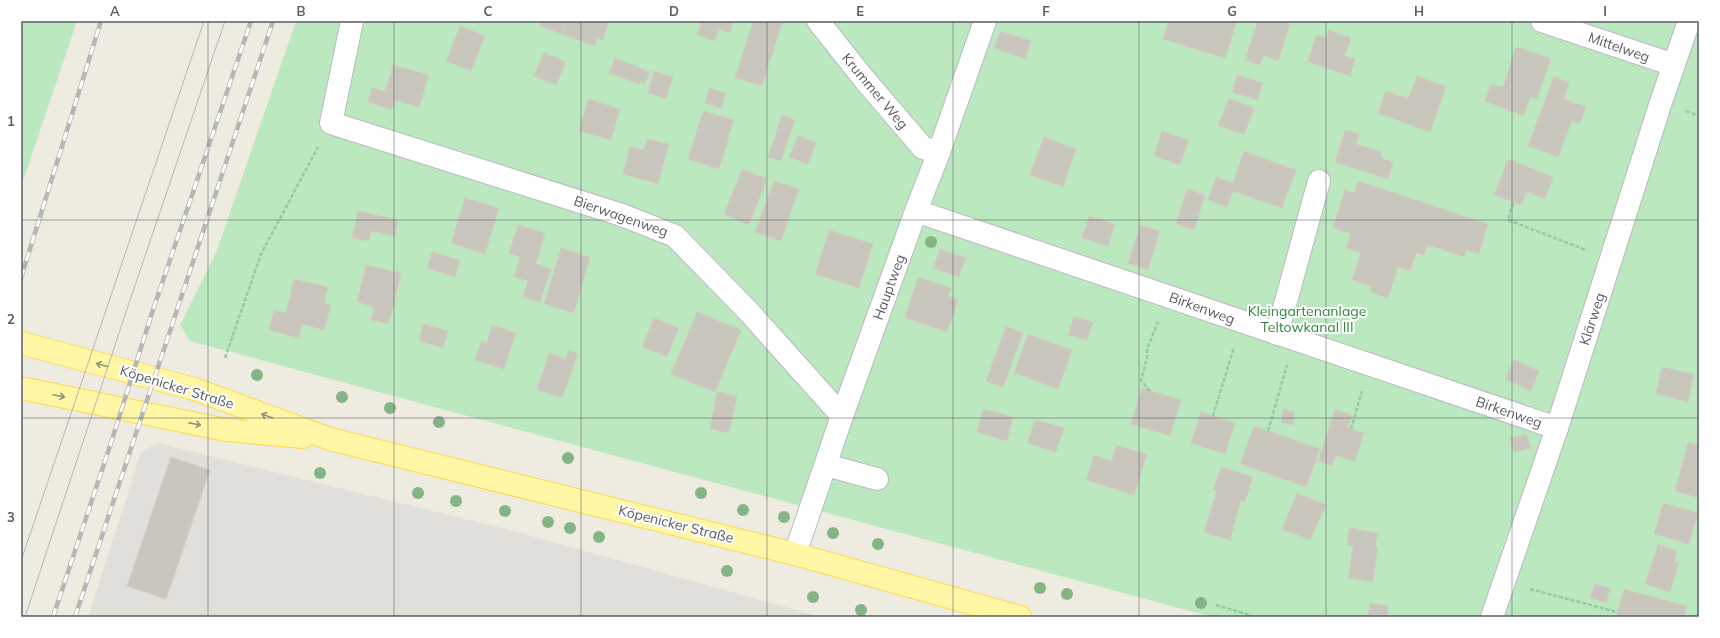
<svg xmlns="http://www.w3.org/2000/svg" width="1720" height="638" font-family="Mulish,sans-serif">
	<rect width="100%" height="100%" fill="#eeece1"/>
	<path fill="#e1dfd9" d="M158 443 517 532 821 617H88L141 452Z"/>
	<g fill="#bbe8be">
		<path d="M21 21H77L21 187Z"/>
		<path d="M296 21H1699V617H1212L190 341 180 325 216 253Z"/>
	</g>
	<g fill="#c9c6be" stroke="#d3cebf">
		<path d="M541 21H565L561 34 540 26Z"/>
		<path d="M565 21 572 23 573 21H609L603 40 597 38 595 46 561 34Z"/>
		<path d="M694 21H733L730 33 719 29 715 41 697 35 701 23Z"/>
		<path d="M753 21H783L762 86 735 78Z"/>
		<path d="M1169 21H1237L1225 58 1163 39Z"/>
		<path d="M1258 21H1280L1290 24 1278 61 1263 55 1260 65 1245 60Z"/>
		<path d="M460 26 485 36 471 71 446 61Z"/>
		<path d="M1329 30 1351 38 1345 56 1355 59 1350 76 1308 62 1316 35 1326 38Z"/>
		<path d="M1000 31 1031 41 1025 59 994 48Z"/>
		<path d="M1516 47 1551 58 1537 99 1530 97 1524 116 1485 101 1491 84 1503 87Z"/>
		<path d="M544 52 566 62 556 85 534 76Z"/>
		<path d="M615 58 650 72 645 84 640 82 639 84 609 73Z"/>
		<path d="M393 65 429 75 419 107 395 100 392 110 368 102 372 88 385 91Z"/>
		<path d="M654 71 673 77 666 99 648 93Z"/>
		<path d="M1237 75 1263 83 1257 100 1232 92Z"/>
		<path d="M1417 76 1446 87 1430 132 1378 113 1386 91 1408 99Z"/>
		<path d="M1554 76 1569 83 1564 99 1586 107 1580 124 1572 121 1558 157 1528 146Z"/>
		<path d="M709 88 726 93 721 108 705 103Z"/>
		<path d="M1229 98 1254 108 1244 135 1218 125Z"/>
		<path d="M588 99 620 109 611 140 579 131Z"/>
		<path d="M703 111 734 120 719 169 688 159Z"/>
		<path d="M782 115 795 120 781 161 768 157Z"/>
		<path d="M1345 130 1359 134 1356 144 1382 152 1381 158 1393 162 1388 179 1335 162Z"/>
		<path d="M1162 131 1189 140 1180 165 1154 156Z"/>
		<path d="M798 136 816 143 808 164 789 157Z"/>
		<path d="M1044 137 1076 149 1063 187 1030 175Z"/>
		<path d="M647 139 669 144 658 184 623 174 630 146 644 150Z"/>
		<path d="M1244 151 1296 170 1282 208 1233 191 1227 207 1208 200 1216 177 1233 183Z"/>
		<path d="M1508 159 1553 177 1545 199 1526 192 1521 205 1494 195Z"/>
		<path d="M742 169 767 179 749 225 724 214Z"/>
		<path d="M774 181 799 189 781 241 755 232Z"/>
		<path d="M1358 181 1488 224 1479 254 1466 250 1464 257 1428 245 1424 255 1416 253 1410 271 1398 267 1388 298 1370 292 1371 286 1352 280 1361 253 1346 248 1351 234 1333 228 1345 190 1354 193Z"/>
		<path d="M1187 189 1205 195 1194 230 1176 224Z"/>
		<path d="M465 198 499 208 485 254 451 243Z"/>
		<path d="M358 211 398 220 395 236 371 231 369 241 352 238Z"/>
		<path d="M1089 216 1115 224 1108 246 1082 238Z"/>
		<path d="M518 225 545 233 536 264 551 269 540 302 523 297 528 281 514 277 520 257 509 253Z"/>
		<path d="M1140 225 1160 231 1148 270 1128 263Z"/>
		<path d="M829 230 873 244 859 288 815 274Z"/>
		<path d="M561 248 590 257 574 313 544 304Z"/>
		<path d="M940 249 966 258 959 277 933 268Z"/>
		<path d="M432 252 460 260 455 277 427 268Z"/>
		<path d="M366 265 401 273 389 324 371 320 374 307 357 302Z"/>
		<path d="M918 277 951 288 948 296 958 299 947 332 905 318Z"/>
		<path d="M294 279 328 287 324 303 331 305 324 330 302 324 299 338 269 330 274 310 286 313Z"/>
		<path d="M697 312 741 330 715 392 671 374Z"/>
		<path d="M1074 317 1093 322 1087 340 1068 335Z"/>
		<path d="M654 318 679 328 667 357 642 347Z"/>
		<path d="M423 324 448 331 443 348 419 341Z"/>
		<path d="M492 325 516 333 504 369 475 360 481 341 487 343Z"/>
		<path d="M1006 326 1023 333 1003 387 986 381Z"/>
		<path d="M1028 334 1072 350 1058 389 1014 373Z"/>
		<path d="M569 350 578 354 562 398 537 390 549 353 566 359Z"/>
		<path d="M1514 360 1539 371 1531 391 1505 379Z"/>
		<path d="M1662 367 1694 374 1688 402 1656 394Z"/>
		<path d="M1142 388 1181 400 1170 436 1131 424Z"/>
		<path d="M717 392 737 396 729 433 710 429Z"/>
		<path d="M983 409 1013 417 1007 441 977 432Z"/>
		<path d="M1283 409 1295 412 1293 425 1281 422Z"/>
		<path d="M1335 409 1352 415 1348 428 1364 433 1355 462 1336 455 1332 466 1318 461Z"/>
		<path d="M1201 412 1235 423 1225 454 1191 443Z"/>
		<path d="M1035 420 1064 428 1056 452 1027 443Z"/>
		<path d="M1254 426 1320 449 1306 487 1240 464Z"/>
		<path d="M1527 434 1531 448 1514 452 1510 438Z"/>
		<path d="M1688 442 1699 445V498L1675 491Z"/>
		<path d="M1116 445 1147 454 1134 495 1086 480 1094 455 1112 461Z"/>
		<path d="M171 457 210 470 166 599 127 586Z"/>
		<path d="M1221 467 1253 477 1245 502 1241 501 1230 540 1204 532 1216 492 1213 490Z"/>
		<path d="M1297 493 1326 505 1310 540 1282 529Z"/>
		<path d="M1663 503 1698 513 1689 544 1654 534Z"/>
		<path d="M1349 528 1378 533 1375 547H1378L1373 582 1348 578 1353 546 1347 545Z"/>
		<path d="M1658 544 1677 551 1674 561 1679 563 1670 592 1645 584Z"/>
		<path d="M1595 584 1610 588 1606 603 1590 598Z"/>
		<path d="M1624 589 1687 606 1684 617H1616Z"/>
		<path d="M1370 603 1388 606 1387 617H1368Z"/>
	</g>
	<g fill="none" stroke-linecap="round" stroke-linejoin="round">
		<g stroke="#b9bbc1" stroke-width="24">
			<g id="minor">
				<path d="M352 21 331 123 622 215 675 236 750 313 842 416"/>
				<path d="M818 21 864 79 923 148 939 152"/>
				<path d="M1542 21 1674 65"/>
				<path d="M916 211 1557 428"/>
				<path d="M1277 334 1319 181"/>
				<path d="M826 465 877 479"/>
				<path d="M795 554 842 416 916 211 939 152 985 21"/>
				<path d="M1492 617 1557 428 1661 102 1689 21"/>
			</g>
		</g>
		<g stroke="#fcd84b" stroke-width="24">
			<g id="major">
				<path d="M21 343 194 389 330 439 795 554 1020 617"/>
				<path d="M21 388 226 430 303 437"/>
			</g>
		</g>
		<g stroke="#94c9a7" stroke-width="2.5" stroke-dasharray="4 2" stroke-linecap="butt">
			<path d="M1686 111 1699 116"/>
			<path d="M1513 203 1508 220 1586 250"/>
			<path d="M225 358 261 254 318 147"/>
			<path d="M1150 391 1141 380 1147 358V349L1158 322"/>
			<path d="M1213 416 1234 347"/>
			<path d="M1351 429 1362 391"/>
			<path d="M1268 431 1287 365"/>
			<path d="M1530 589 1617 612"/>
			<path d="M1216 605 1256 617"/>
		</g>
		<use href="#minor" stroke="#fff" stroke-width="22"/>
		<use href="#major" stroke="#fff7a5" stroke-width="22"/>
		<g stroke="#b5b6b6" stroke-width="1">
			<path d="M21 561 204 21"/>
			<path d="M25 617 127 309 225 21"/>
		</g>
		<g stroke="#b5b6b6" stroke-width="4.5">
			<g id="rail">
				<path d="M21 278 101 21"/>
				<path d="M53 617 111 443 151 316 251 21"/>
				<path d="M75 617 273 21"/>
			</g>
		</g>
		<use href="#rail" stroke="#fff" stroke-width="3" stroke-dasharray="9" stroke-linecap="butt"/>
	</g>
	<g fill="#84b485">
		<circle cx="931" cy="242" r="6"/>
		<circle cx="257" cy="375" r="6"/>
		<circle cx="342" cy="397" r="6"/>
		<circle cx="390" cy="408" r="6"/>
		<circle cx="439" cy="422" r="6"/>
		<circle cx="568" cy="458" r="6"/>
		<circle cx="320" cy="473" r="6"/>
		<circle cx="418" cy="493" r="6"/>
		<circle cx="701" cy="493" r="6"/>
		<circle cx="456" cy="501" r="6"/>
		<circle cx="743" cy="510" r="6"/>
		<circle cx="505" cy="511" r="6"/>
		<circle cx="784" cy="517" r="6"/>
		<circle cx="548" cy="522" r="6"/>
		<circle cx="570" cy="528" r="6"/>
		<circle cx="833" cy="533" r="6"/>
		<circle cx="599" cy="537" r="6"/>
		<circle cx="878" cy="544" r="6"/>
		<circle cx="727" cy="571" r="6"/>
		<circle cx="1040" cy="588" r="6"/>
		<circle cx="1067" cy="594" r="6"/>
		<circle cx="813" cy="597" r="6"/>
		<circle cx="1201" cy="603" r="6"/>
		<circle cx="861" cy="610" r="6"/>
	</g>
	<defs><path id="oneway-shaft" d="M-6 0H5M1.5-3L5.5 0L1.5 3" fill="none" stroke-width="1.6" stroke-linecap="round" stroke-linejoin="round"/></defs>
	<g stroke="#94937a">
		<use href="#oneway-shaft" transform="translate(102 365) rotate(-165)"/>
		<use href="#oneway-shaft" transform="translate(59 396) rotate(12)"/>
		<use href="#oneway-shaft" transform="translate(267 416) rotate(-160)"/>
		<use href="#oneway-shaft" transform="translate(195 424) rotate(11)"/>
	</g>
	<path fill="none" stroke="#5a5d63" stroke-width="1" stroke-opacity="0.55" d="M208 21V617M394 21V617M581 21V617M767 21V617M953 21V617M1139 21V617M1326 21V617M1512 21V617M21 220H1699M21 418H1699"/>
	<g text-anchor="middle" stroke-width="4" stroke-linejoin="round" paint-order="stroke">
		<g font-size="14" fill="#5a5d63" stroke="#fff">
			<text transform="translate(1619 47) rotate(19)" y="5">Mittelweg</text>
			<text transform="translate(875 91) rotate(50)" y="5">Krummer Weg</text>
			<text transform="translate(621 216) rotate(19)" y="5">Bierwagenweg</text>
			<text transform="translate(889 287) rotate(-70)" y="5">Hauptweg</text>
			<text transform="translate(1202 308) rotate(20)" y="5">Birkenweg</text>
			<text transform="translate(1592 319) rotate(-72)" y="5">Klärweg</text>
			<text transform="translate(177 387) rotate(17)" y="5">Köpenicker Straße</text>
			<text transform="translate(1509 412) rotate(19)" y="5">Birkenweg</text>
			<text transform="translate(676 524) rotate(14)" y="5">Köpenicker Straße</text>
		</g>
		<g font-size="14" fill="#2e8739" stroke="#fff">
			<text x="1307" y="316">Kleingartenanlage<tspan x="1307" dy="16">Teltowkanal III</tspan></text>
		</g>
	</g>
	<rect width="1720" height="638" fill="none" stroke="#ffffff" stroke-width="44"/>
	<rect x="22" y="22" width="1676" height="594" fill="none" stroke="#5a5d63" stroke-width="1.5"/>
	<g font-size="13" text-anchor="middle" font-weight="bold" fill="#5a5d63">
		<text x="115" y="16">A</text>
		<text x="301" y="16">B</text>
		<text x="488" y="16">C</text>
		<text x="674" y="16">D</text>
		<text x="860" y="16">E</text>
		<text x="1046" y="16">F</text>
		<text x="1232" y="16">G</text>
		<text x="1419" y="16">H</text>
		<text x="1605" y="16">I</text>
		<text x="11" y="126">1</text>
		<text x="11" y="324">2</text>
		<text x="11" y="522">3</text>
	</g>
</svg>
